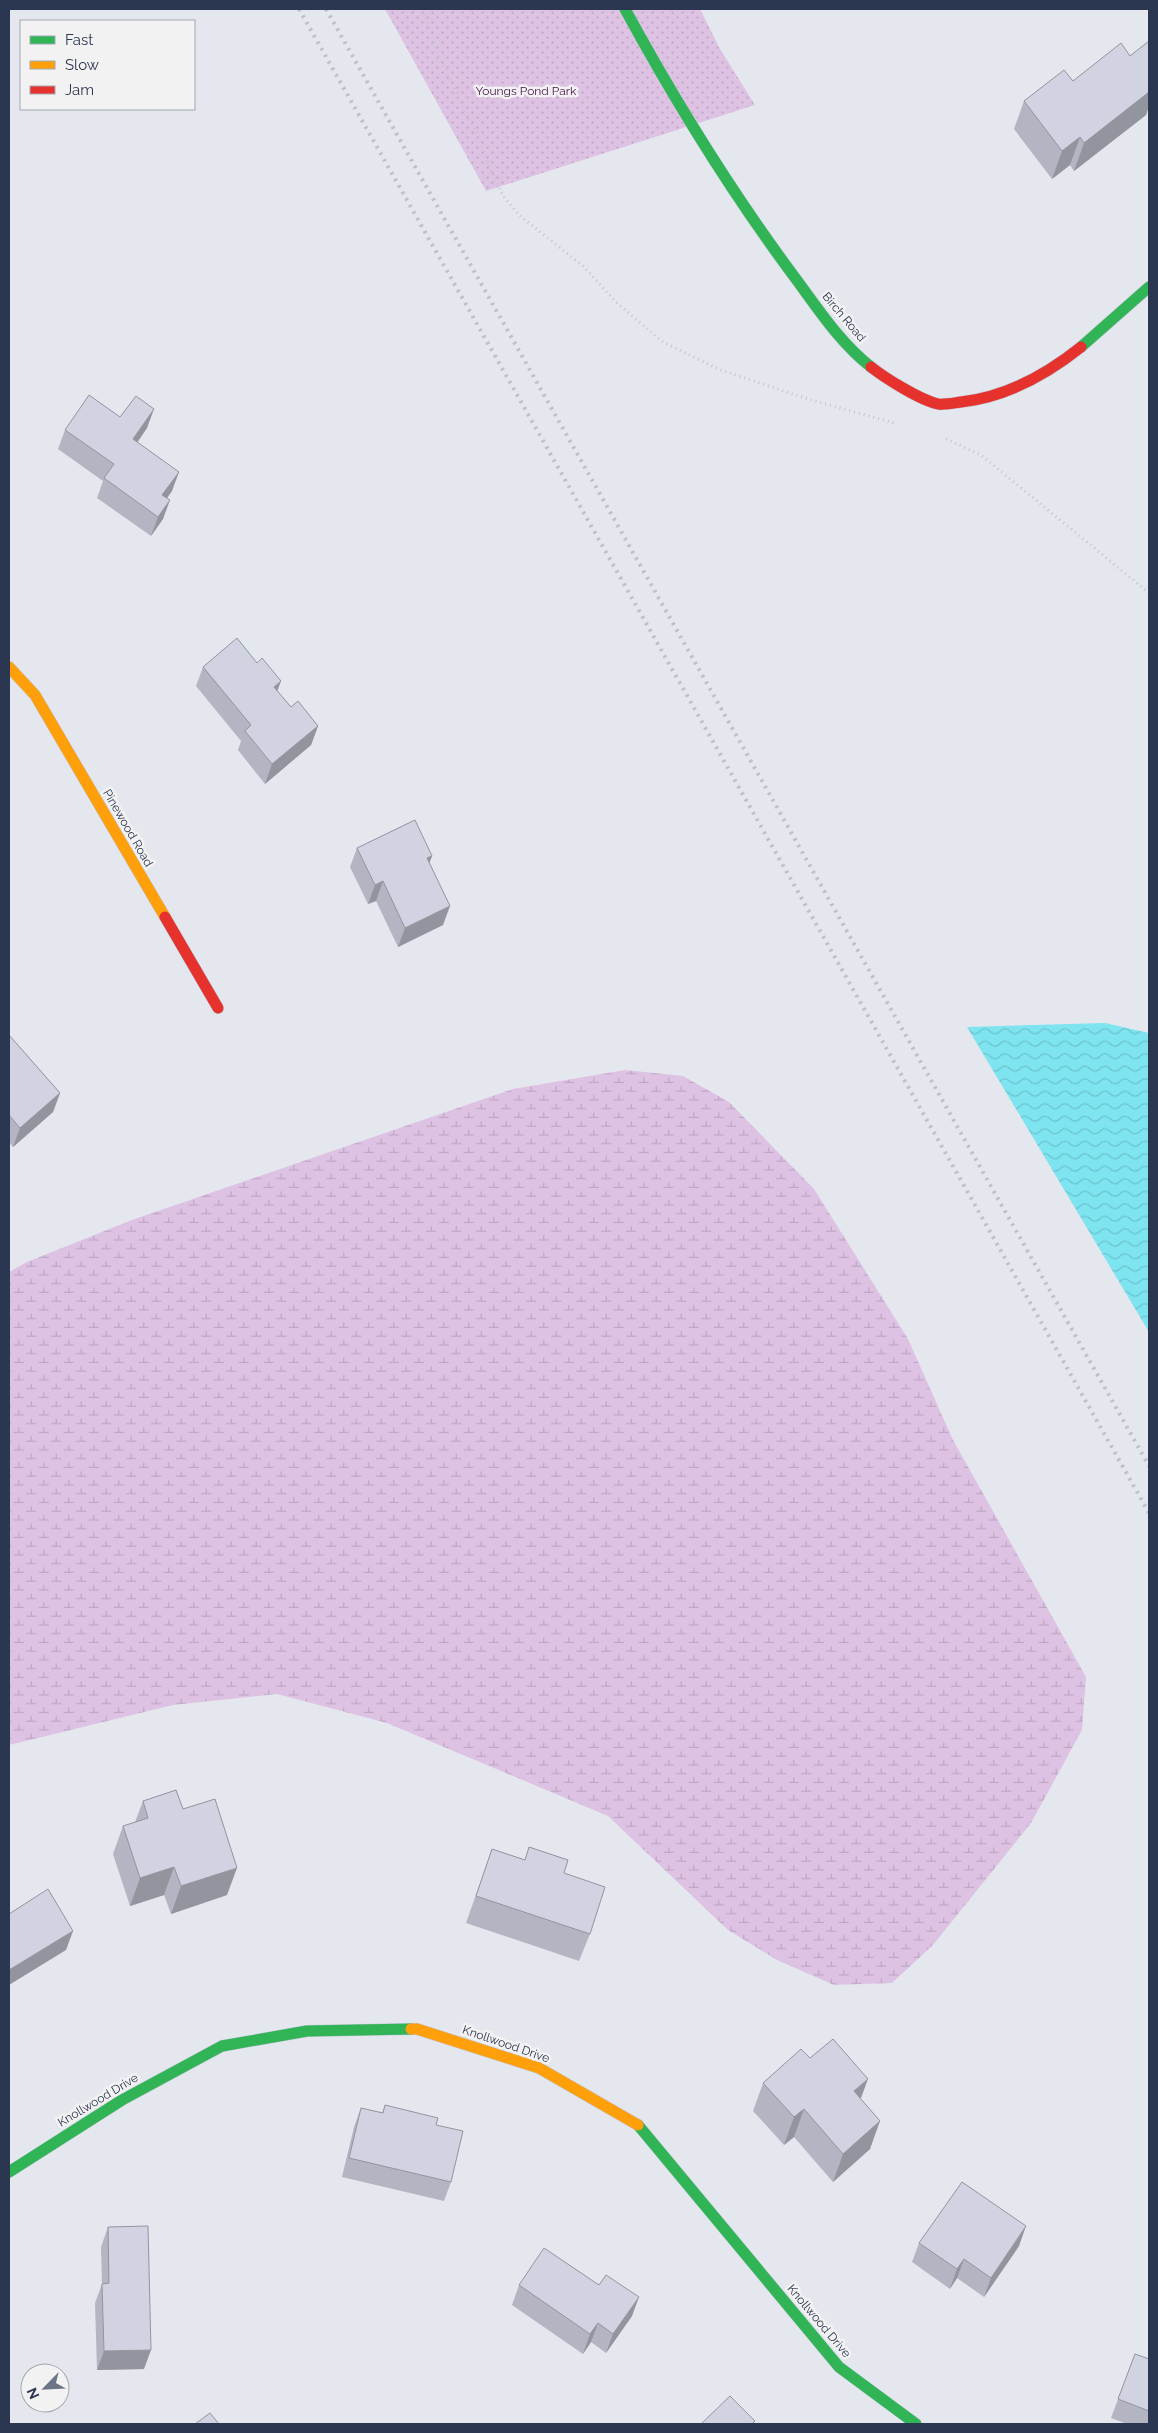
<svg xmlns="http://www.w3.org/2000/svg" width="1158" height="2433" font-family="Raleway,sans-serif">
	<defs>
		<pattern id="wetland-marsh" width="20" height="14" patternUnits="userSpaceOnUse" patternTransform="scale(1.25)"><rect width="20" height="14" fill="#dec2e4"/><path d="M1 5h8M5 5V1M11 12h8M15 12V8" fill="none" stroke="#bfa7c5"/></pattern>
		<pattern id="park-dots" width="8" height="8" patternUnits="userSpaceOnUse" patternTransform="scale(1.25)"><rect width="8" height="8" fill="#dec2e4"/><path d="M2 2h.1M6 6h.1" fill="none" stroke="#bfa7c5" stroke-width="1.8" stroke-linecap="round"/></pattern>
		<pattern id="water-waves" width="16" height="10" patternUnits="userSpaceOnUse" patternTransform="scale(1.25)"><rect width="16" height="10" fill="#7de4f0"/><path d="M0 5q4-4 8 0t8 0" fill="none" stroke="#6cc4d0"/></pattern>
	</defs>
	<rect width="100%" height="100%" fill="#e4e7ee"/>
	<path fill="url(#wetland-marsh)" d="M625 1070 683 1076 729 1102 814 1189 908 1339 953 1440 1086 1677 1082 1730 1031 1823 933 1945 892 1983 834 1985 777 1960 728 1930 608 1816 387 1723 277 1694 173 1705 9 1745V1272L27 1262 132 1220 513 1089Z"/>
	<path fill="url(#park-dots)" d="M385 9H700L720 49 755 105 486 191Z"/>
	<path fill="url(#water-waves)" d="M1105 1023 1149 1033V1332L967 1027Z"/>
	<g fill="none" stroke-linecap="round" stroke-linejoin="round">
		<g stroke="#bec5d3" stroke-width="12">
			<g id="fast">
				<path d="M625 9C675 101 730 190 793 275 817 307 839 342 871 367"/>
				<path d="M1081 347 1149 287"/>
				<path d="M638 2125 839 2367 916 2424"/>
				<path d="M9 2172 122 2100 222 2046 307 2031 411 2029"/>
			</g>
		</g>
		<g stroke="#bec5d3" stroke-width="12">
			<g id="slow">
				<path d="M9 667 35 695 165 917"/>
				<path d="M411 2029H417L539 2068 638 2125"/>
			</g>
		</g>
		<g stroke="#bec5d3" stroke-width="12">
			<g id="jam">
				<path d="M871 367C885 378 920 400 938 404 945 405 954 403 961 402 1006 397 1046 375 1081 347"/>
				<path d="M165 917 218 1008"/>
			</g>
		</g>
		<g stroke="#c2c6cb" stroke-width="3" stroke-dasharray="1 4" stroke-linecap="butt">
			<path d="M423 9 439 58 480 140 490 169 503 196 519 215 583 266 616 302 663 342 718 369 808 399 894 423"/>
			<path d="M946 439 981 455 1149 593"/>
		</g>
		<use href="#fast" stroke="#30b455" stroke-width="11"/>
		<use href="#slow" stroke="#ff9f0a" stroke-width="11"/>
		<use href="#jam" stroke="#e5322d" stroke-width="11"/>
		<g stroke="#bfc2c5" stroke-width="4" stroke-dasharray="2.5 5" stroke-linecap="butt">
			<path d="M299 9 1149 1513"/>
			<path d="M326 9 1149 1466"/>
		</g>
	</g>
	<g fill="#b4b5c2">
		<path d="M1149 41V106L1146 115 1074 171 1070 165 1052 179 1014 129 1024 101 1130 56Z"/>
		<path d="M120 417 147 428 137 442 172 491 167 498 163 519 151 536 97 498 103 481 58 449 65 430Z"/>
		<path d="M203 667 277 691 291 707 318 726 311 745 265 784 238 750 241 741 196 686Z"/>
		<path d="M357 848 432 856 429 863 443 925 398 947 376 901 368 904 350 867Z"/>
		<path d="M9 1035 60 1093 53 1112 13 1147 9 1142Z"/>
		<path d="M143 1801 183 1809 227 1895 171 1914 164 1895 130 1906 113 1854 123 1826 135 1822Z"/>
		<path d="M529 1847 564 1873 590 1934 579 1961 466 1923 492 1849 525 1860Z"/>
		<path d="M810 2058 860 2098 870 2149 833 2182 794 2137 784 2145 753 2111 763 2083Z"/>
		<path d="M385 2105 436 2125 451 2182 444 2201 342 2177 354 2127 361 2108 382 2113Z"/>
		<path d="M108 2227 144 2369 97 2370 95 2303 102 2284 101 2247Z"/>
		<path d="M919 2243 1019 2246 984 2297 957 2278 950 2289 912 2262Z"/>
		<path d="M519 2285 632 2316 606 2353 591 2342 583 2354 512 2305Z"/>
		<path d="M1135 2354 1149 2359V2424H1127L1111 2418Z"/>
	</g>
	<g fill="#92949e">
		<path d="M1149 75V106L1146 115 1074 171 1084 143Z"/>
		<path d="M1080 137 1070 165 1052 179 1062 151Z"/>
		<path d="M154 409 147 428 126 459 133 439Z"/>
		<path d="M179 472 172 491 155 514 162 495Z"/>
		<path d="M170 500 163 519 151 536 158 517Z"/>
		<path d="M281 681 274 700V687Z"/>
		<path d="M318 726 311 745 265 784 272 764Z"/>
		<path d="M432 856 425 875 427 858Z"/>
		<path d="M383 881 376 901 368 904 375 885Z"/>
		<path d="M450 906 443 925 398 947 405 928Z"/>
		<path d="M60 1093 53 1112 13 1147 20 1128Z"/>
		<path d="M174 1867 164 1895 130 1906 140 1878Z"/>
		<path d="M237 1868 227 1895 171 1914 181 1886Z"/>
		<path d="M73 1931 66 1950 9 1985V1970Z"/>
		<path d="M868 2079 858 2106 854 2091Z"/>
		<path d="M804 2109 794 2137 784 2145 794 2117Z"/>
		<path d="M880 2121 870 2149 833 2182 843 2154Z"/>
		<path d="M1026 2226 1019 2246 984 2297 991 2278Z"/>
		<path d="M964 2259 957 2278 950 2289 957 2269Z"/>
		<path d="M639 2297 632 2316 606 2353 613 2334Z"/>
		<path d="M598 2323 591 2342 583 2354 590 2334Z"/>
		<path d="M151 2350 144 2369 97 2370 104 2351Z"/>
	</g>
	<g fill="#d1d3e2" stroke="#92949e">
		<path d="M1149 41V75L1148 76 1149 78V92L1084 143 1080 137 1062 151 1024 101 1064 70 1073 81 1121 43 1130 56Z"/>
		<path d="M89 395 120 417 136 396 154 409 133 439 179 472 162 495 170 500 158 517 104 478 114 464 65 430Z"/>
		<path d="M237 638 257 663 262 658 281 681 274 687 291 707 298 701 318 726 272 764 245 731 251 725 203 667Z"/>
		<path d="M415 820 432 856 427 858 450 906 405 928 383 881 375 885 357 848Z"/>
		<path d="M9 1035 60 1093 20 1128 9 1115Z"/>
		<path d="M176 1790 183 1809 215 1799 237 1868 181 1886 174 1867 140 1878 123 1826 148 1818 143 1801Z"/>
		<path d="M529 1847 568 1860 564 1873 605 1887 590 1934 476 1896 492 1849 525 1860Z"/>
		<path d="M48 1889 73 1931 9 1970V1914Z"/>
		<path d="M833 2039 868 2079 854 2091 880 2121 843 2154 804 2109 794 2117 763 2083 801 2049 810 2058Z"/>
		<path d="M385 2105 438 2118 436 2125 463 2131 451 2182 349 2158 361 2108 383 2113Z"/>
		<path d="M962 2182 1026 2226 991 2278 964 2259 957 2269 919 2243Z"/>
		<path d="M148 2226 151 2350 104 2351 102 2284 109 2283 108 2227Z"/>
		<path d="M544 2248 599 2285 606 2275 639 2297 613 2334 598 2323 590 2334 519 2285Z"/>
		<path d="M1135 2354 1149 2359V2411L1118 2399Z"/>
		<path d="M730 2396 755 2421 752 2424H701Z"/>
		<path d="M210 2413 219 2424H195Z"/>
	</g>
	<g text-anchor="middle" stroke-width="5" stroke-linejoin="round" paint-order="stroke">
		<g font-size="12" fill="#45114a" stroke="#f2f2f2">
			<text x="526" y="95">Youngs Pond Park</text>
		</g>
		<g font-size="12" fill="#2b3751" stroke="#f2f2f2">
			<text transform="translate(844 317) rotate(50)" y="4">Birch Road</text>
			<text transform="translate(128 828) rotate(60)" y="4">Pinewood Road</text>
			<text transform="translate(506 2044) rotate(19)" y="4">Knollwood Drive</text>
			<text transform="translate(98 2100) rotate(-31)" y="4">Knollwood Drive</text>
			<text transform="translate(819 2321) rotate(50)" y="4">Knollwood Drive</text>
		</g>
	</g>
	<rect width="1158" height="2433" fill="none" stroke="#2b3751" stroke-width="20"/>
	<rect x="20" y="20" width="175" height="90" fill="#f2f2f2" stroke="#a2a7b2"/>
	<rect x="30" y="36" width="25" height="8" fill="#30b455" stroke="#a2a7b2"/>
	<text x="65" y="45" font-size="15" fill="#2b3751">Fast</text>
	<rect x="30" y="61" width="25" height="8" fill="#ff9f0a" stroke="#a2a7b2"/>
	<text x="65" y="70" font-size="15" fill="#2b3751">Slow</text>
	<rect x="30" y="86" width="25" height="8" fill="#e5322d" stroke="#a2a7b2"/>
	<text x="65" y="95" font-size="15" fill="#2b3751">Jam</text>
	<g transform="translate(45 2388) rotate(246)"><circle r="24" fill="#f2f2f2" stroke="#a2a7b2"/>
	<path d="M0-4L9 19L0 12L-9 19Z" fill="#6c7588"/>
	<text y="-8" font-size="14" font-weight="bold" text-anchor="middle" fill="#2b3751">N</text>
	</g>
</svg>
